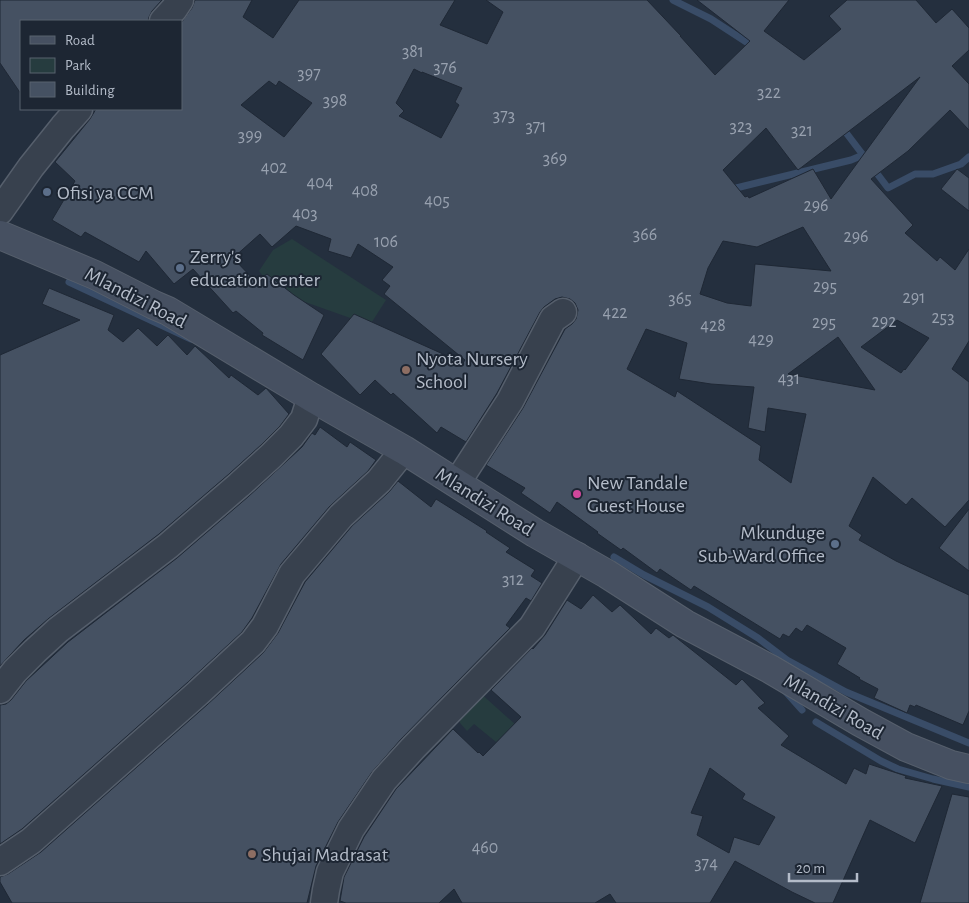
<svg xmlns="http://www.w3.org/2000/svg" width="969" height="903" font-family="'Alegreya Sans',sans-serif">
	<rect width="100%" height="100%" fill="#242f3e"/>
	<g fill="#263c3f">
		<path d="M292 239 386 300 370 325 274 291 259 271 273 250Z"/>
		<path d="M478 691 516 725 496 742 474 724 467 731 460 723V714Z"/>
	</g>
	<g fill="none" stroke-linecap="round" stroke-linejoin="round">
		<g stroke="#394c67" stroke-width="7">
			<path d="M673 0 711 19 754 47"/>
			<path d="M841 126 863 155"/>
			<path d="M728 190 851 160 863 155 888 188 915 174H933L961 164 969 157"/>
			<path d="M69 282 191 339"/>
			<path d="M614 557 644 575 708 607 758 638 787 660 846 692 969 743"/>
			<path d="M785 691 802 710"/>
			<path d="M816 722 881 761 898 769 933 779 969 787"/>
		</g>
	</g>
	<g fill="#455162" stroke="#1f2835" fill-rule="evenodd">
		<path d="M0 0H162L152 11 149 17 148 21H21V94L0 63Z"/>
		<path d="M195 0H252L243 17 273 38 299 0H455L440 25 487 44 503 12 486 0H647L681 36H680L715 75 750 41 697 0H789L764 31 804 60 841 29 829 16 847 0H916L936 23 952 9 969 28V50L952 66 969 84V130L950 110 908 151 871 179 913 225 905 233 937 261 940 257 955 270 969 249V341L952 369 969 382V500L945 527 912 498 906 505 873 477 849 526 862 535 859 540 896 561 969 595V711L963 725 916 705 915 707 910 705 907 713 874 698 878 689 859 679 860 678 837 664 846 648 807 625 802 632 796 628 789 637 783 634 780 639 694 586 691 590 660 569 657 573 623 548 621 550 597 533 598 532 557 502 550 513 521 493 525 488 486 465 523 408 565 329 572 324 576 319 578 310 575 303 570 299 562 297 555 299 544 307 540 312 497 393 466 442 441 427 437 433 393 393 391 395 375 380 360 395 321 354 354 314 463 363 465 360 384 294 390 286 382 280 393 267 358 244 351 258 328 251 331 239 296 226 272 247 260 234 233 258 256 282 267 274 294 295 324 315 303 360 262 335 263 333 236 311 233 313 193 269 174 284 146 251 139 262 85 232 81 237 52 220 75 181 55 162 90 119 96 109H181V23L192 8ZM414 69 422 73V72L462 88 455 102 459 105 441 138 399 116 404 111 396 103ZM920 77 831 199 813 169 749 198 748 196 745 197 723 170 766 128 798 170ZM269 81 276 86 279 81 312 103 284 137 241 105ZM803 227 831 271 755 264 751 306 727 303 700 294 708 268 723 241 757 247ZM897 320 929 338 905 370 904 369 901 373 861 347ZM646 329 687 343 679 379 711 384 754 387 748 428 765 432 768 408 806 414 791 483 759 460 761 446 677 391 675 397 627 369ZM838 337 875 390 788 374Z"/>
		<path d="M957 169 969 178V211L941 189Z"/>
		<path d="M49 288 114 315 108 330 123 342 138 328 157 346 168 335 187 355 195 346 229 378 231 375 258 395 266 388 289 414 280 426 261 445 229 474 159 534 48 619 24 640 0 666V355L80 320 42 304Z"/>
		<path d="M320 427 347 447 350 442 376 460 368 471 330 506 281 564 252 618 242 632 188 682 22 829 0 844V705L6 704 11 700 26 681 68 642 177 558 249 496 302 447 312 433 315 435Z"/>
		<path d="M398 481 431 507 436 499 487 531 486 532 510 548 506 552 535 570 531 576 542 583 531 601 526 598 506 625 510 628 402 738 372 772 338 822 316 866 307 903H12L0 882V877L8 874 41 852 208 704 263 653 278 633 305 582 352 526 389 492Z"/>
		<path d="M969 509V571L939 548Z"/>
		<path d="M593 595 612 612 620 605 651 634 656 628 669 638 673 635 736 685 742 679 765 703 758 708 789 736 781 745 846 784 854 768 866 774 869 764 906 776 905 778 942 786 915 843 870 820 833 903H815L792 892 735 861 710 903H616L610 894 595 903H462L454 889 439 903H346L340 901 344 877 364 837 396 789 453 729 478 753 479 752 483 756 521 717 491 690 532 648 533 649 545 635 567 600 581 609ZM710 768 745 794 742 799 775 817 759 845 734 837 729 853 697 835 703 816 691 813Z"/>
		<path d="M952 794 969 797V903H920Z"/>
	</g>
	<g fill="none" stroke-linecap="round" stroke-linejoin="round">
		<g stroke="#565f6c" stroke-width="29">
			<g id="street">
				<path d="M163 21 174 9 180 0"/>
				<path d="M0 211 31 167 63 127 79 109"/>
				<path d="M457 483 510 401 553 319 563 312"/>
				<path d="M0 690 15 671 35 651 58 630 168 546 239 485 271 456 291 436 304 419 311 397"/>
				<path d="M0 862 31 841 198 693 253 642 265 626 292 574 341 516 379 481 404 450"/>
				<path d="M324 903 326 890 330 872 351 829 384 780 413 748 532 627 577 556"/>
			</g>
		</g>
		<g stroke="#565f6c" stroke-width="30">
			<path id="secondary" d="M0 235 95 275 154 305 168 311 311 397 404 450 535 533 607 574 685 624 770 669 860 722 906 747 951 765 969 769"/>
		</g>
		<use href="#street" stroke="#38414e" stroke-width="26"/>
		<use href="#secondary" stroke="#465061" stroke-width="28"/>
	</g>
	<g fill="#5c6f8a" stroke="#1d2633" stroke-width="2">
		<circle cx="47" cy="192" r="5"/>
		<circle cx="180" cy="268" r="5"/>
		<circle cx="835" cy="544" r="5"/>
	</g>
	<g fill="#8d6e63" stroke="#1d2633" stroke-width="2">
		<circle cx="406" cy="370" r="5"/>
		<circle cx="252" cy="854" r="5"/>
	</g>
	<circle fill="#d1479c" stroke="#1d2633" stroke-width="2" cx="577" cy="494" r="5"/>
	<g text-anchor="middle" stroke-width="4" stroke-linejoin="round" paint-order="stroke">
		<g font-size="18" fill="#98a1af">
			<text x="413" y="57">381</text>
			<text x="445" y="73">376</text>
			<text x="309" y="79">397</text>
			<text x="769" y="98">322</text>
			<text x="335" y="106">398</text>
			<text x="504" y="121">373</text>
			<text x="536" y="132">371</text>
			<text x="741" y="132">323</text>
			<text x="802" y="136">321</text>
			<text x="250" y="141">399</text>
			<text x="555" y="164">369</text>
			<text x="274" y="173">402</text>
			<text x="320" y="188">404</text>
			<text x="365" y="196">408</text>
			<text x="437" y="206">405</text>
			<text x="816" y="211">296</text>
			<text x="305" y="219">403</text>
			<text x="645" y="240">366</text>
			<text x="856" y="242">296</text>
			<text x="386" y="247">106</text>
			<text x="825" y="292">295</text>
			<text x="914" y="303">291</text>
			<text x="680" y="304">365</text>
			<text x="615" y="318">422</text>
			<text x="943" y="323">253</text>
			<text x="884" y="327">292</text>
			<text x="824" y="328">295</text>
			<text x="713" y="331">428</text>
			<text x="761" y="345">429</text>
			<text x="789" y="384">431</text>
			<text x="513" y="585">312</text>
			<text x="485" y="853">460</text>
			<text x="706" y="869">374</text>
		</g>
		<g font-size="20" fill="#b4bcc9" stroke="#1d2633" text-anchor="start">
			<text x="57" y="199">Ofisi ya CCM</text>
			<text x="190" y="263">Zerry's<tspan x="190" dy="23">education center</tspan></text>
			<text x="416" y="365">Nyota Nursery<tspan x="416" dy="23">School</tspan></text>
			<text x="587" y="489">New Tandale<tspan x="587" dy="23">Guest House</tspan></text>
			<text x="825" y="539" text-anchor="end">Mkunduge<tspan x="825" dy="23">Sub-Ward Office</tspan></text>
			<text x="262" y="861">Shujai Madrasat</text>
		</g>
		<g font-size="20" fill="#b4bcc9" stroke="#1d2633">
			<text transform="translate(136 297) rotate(27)" y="7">Mlandizi Road</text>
			<text transform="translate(485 501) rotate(32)" y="7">Mlandizi Road</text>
			<text transform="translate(834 706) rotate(30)" y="7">Mlandizi Road</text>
		</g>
	</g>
	<rect x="20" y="20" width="162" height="90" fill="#1d2633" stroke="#59626f"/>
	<rect x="30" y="36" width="25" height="8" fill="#465061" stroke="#59626f"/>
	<text x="65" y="45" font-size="15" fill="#b4bcc9">Road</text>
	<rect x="30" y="58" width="25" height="15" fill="#263c3f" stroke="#59626f"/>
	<text x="65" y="70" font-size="15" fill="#b4bcc9">Park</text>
	<rect x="30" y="82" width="25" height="15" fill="#455162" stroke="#59626f"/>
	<text x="65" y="95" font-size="15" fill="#b4bcc9">Building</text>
	<path d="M789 873v8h68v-8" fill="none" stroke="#b4bcc9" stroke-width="2.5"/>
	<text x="796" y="873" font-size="15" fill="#b4bcc9" stroke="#1d2633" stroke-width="4" paint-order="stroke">20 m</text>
</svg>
